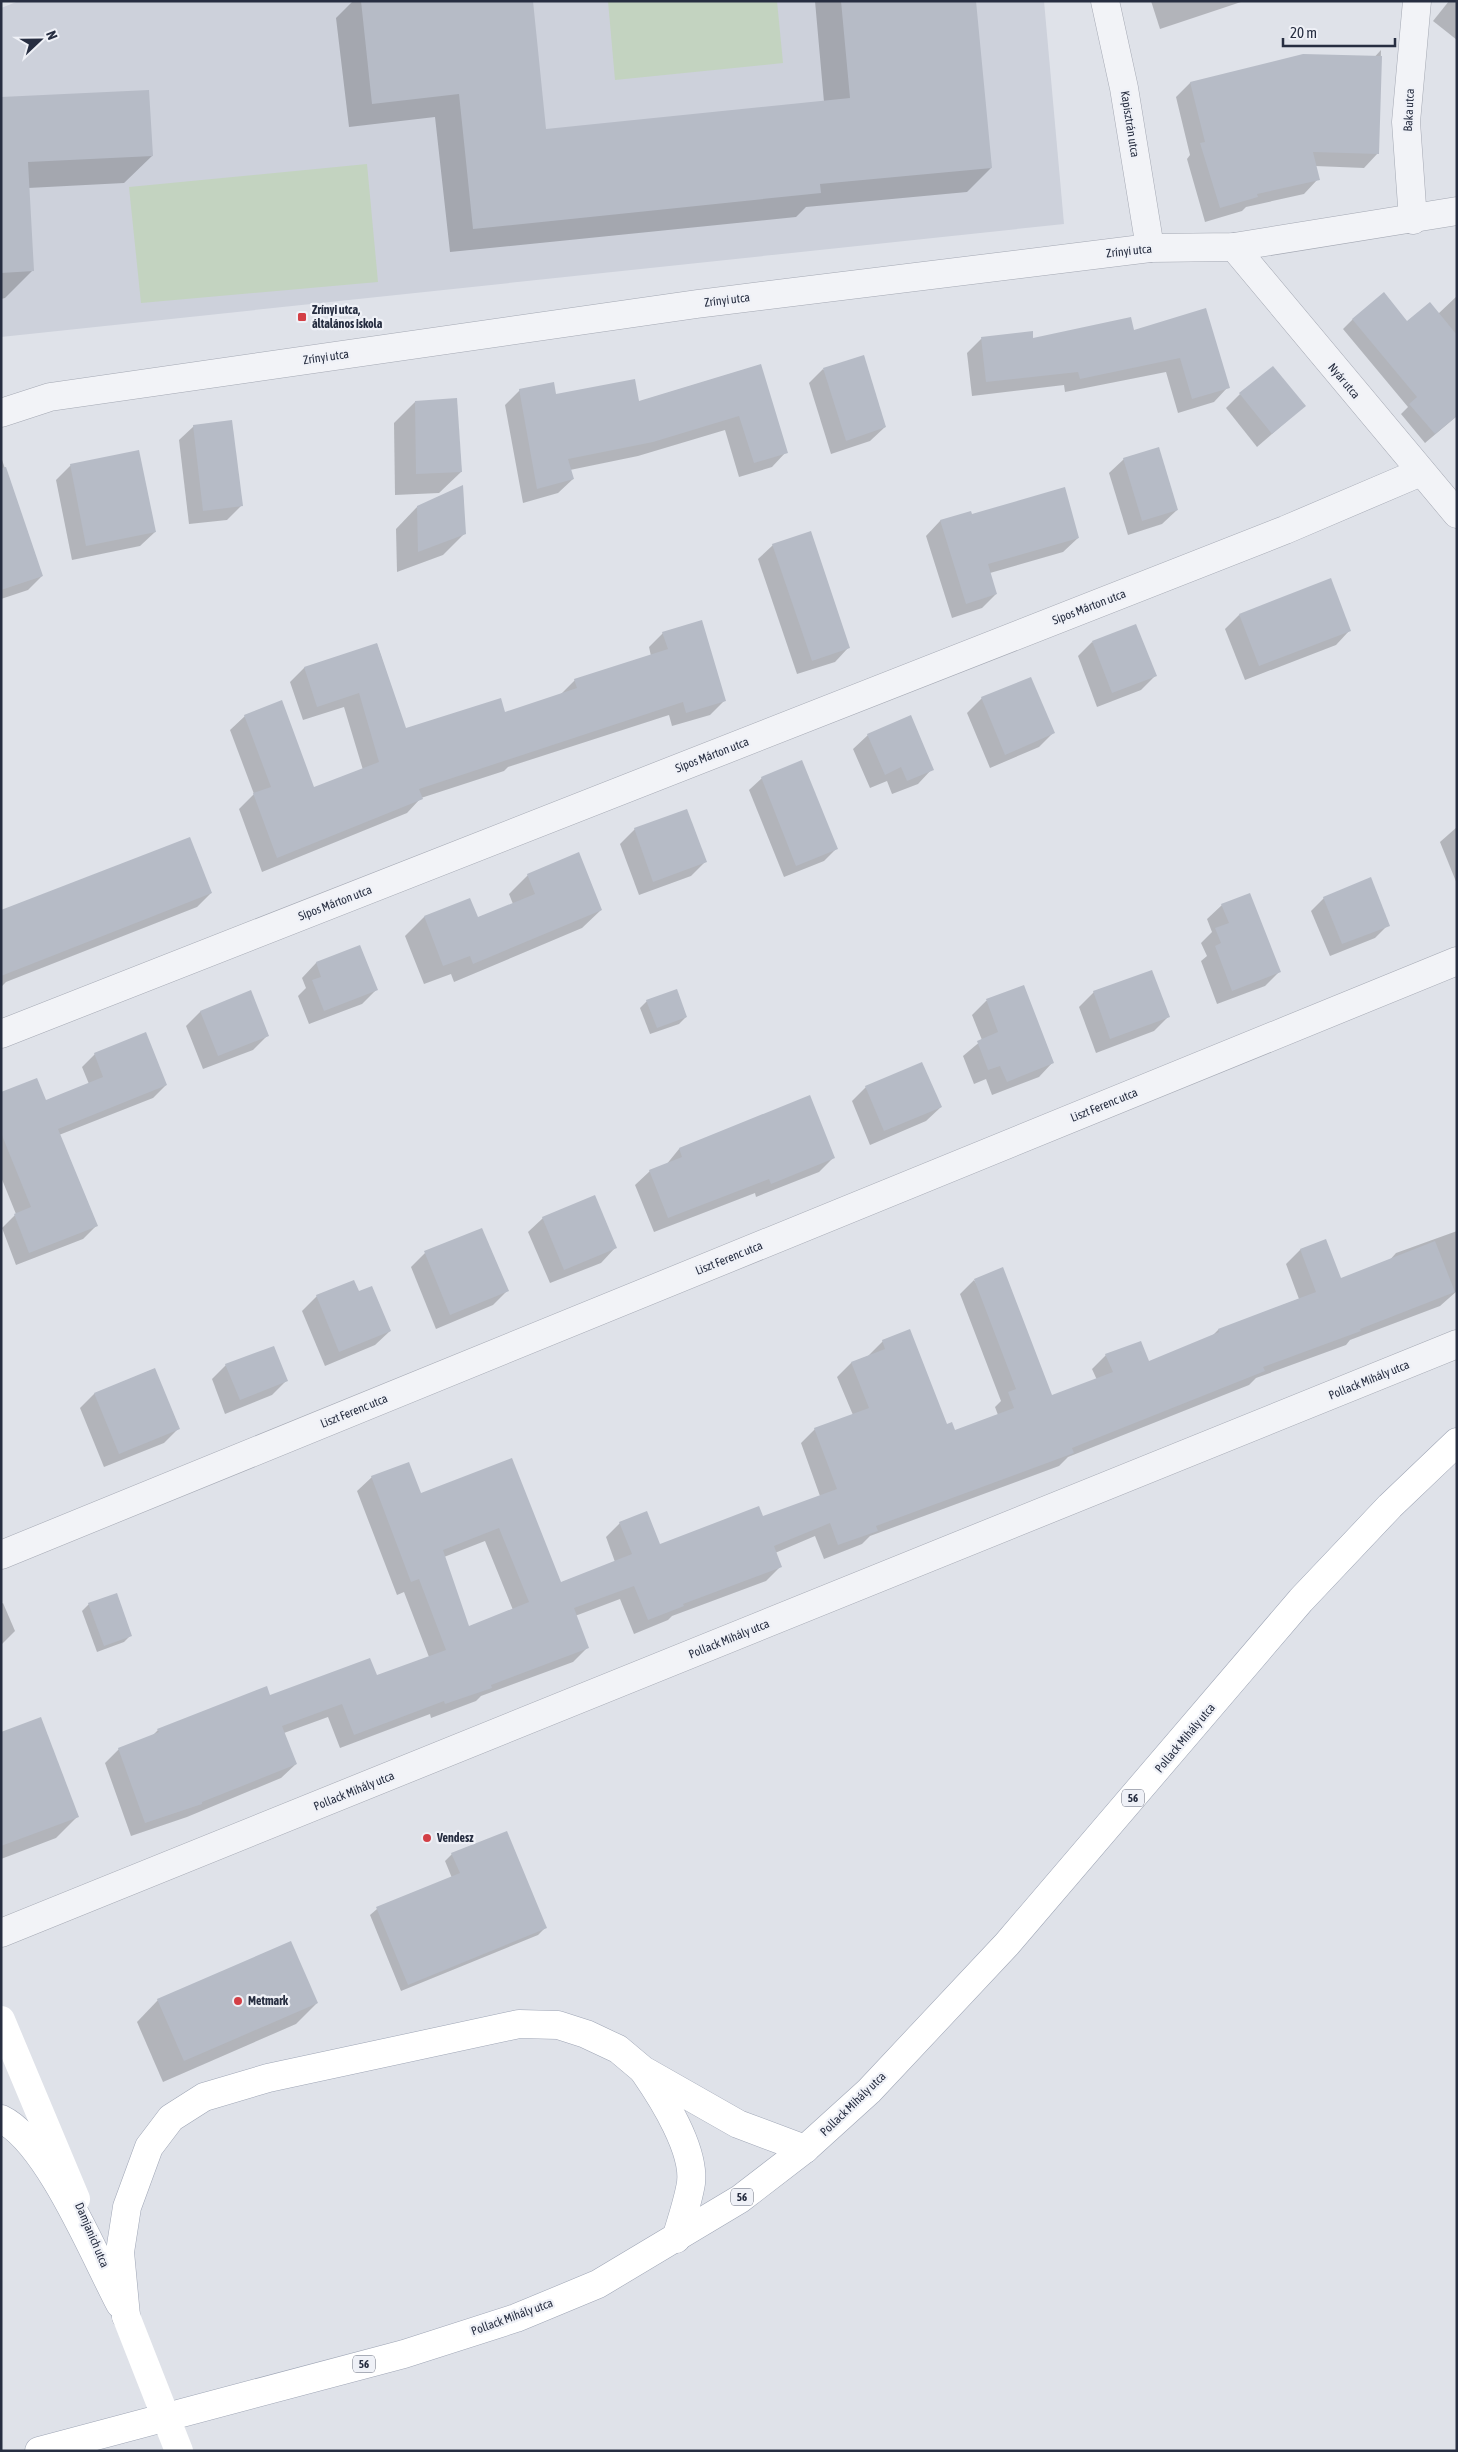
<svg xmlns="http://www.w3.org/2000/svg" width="1458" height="2452" font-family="'Asap Condensed',sans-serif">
	<rect width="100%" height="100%" fill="#dfe2e9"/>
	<path fill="#cdd1db" d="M19 1H1044L1064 224 1 337V8Z"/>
	<g fill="#c3d3c0">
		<path d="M608 1H777L783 63 615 80Z"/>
		<path d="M367 164 378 282 141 303 129 187Z"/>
	</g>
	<g fill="#0003" fill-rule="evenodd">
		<path d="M353 1H531L545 130 824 102 815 1H975L991 168 967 192 806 207 796 217 450 252 435 117 349 127 336 18Z"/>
		<path d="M1151 1H1244L1160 29Z"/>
		<path d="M1449 1H1457V40L1433 21Z"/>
		<path d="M1381 50 1378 153 1364 168 1315 166 1318 179 1304 194 1246 207 1242 211 1205 222 1187 159 1190 155 1176 97 1190 83 1369 63Z"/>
		<path d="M1 99 152 156 124 183 28 188 32 271 5 298 1 299Z"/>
		<path d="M1457 296V416L1425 443 1401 414 1408 407 1343 329 1353 319 1407 322 1438 314Z"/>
		<path d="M1205 310 1228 387 1214 402 1178 413 1166 372 1065 392 1064 385 972 396 967 353 981 339 1032 332V340L1133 332Z"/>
		<path d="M760 365 786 452 772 467 739 477 725 430 638 456 570 470 573 479 558 493 523 503 505 405 520 390 555 396 638 402Z"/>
		<path d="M823 369 885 427 870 441 831 454 809 383Z"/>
		<path d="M1240 394 1304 406 1257 447 1226 408Z"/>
		<path d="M415 402 461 472 439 493 395 495 394 423Z"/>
		<path d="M194 426 241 506 227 520 189 524 179 440Z"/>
		<path d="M1 457 42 576 28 590 1 599Z"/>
		<path d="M1124 459 1177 510 1162 524 1128 535 1109 473Z"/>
		<path d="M71 465 155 532 140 546 72 560 56 480Z"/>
		<path d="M417 507 465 533 443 555 397 572 396 529Z"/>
		<path d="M971 515 1078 538 1063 552 990 573 996 594 982 608 952 618 926 536 940 521Z"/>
		<path d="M773 545 849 647 835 662 797 674 758 559Z"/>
		<path d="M1239 615 1350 630 1336 645 1245 680 1225 629Z"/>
		<path d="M663 633 725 700 710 715 672 726 669 715 508 767 504 771 421 798 407 813 262 872 239 809 254 794 230 730 245 716 314 789 363 770 344 707 303 720 290 682 304 668 377 644 405 729 504 714 560 695 575 680 651 656 649 647Z"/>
		<path d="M1092 642 1155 676 1141 690 1097 707 1078 656Z"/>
		<path d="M982 698 1053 733 1039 747 990 768 967 713Z"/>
		<path d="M868 735 932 769 918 784 892 794 887 781 870 788 853 749Z"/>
		<path d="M762 778 836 849 824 861 784 877 749 790Z"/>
		<path d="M1457 827V884L1440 842Z"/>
		<path d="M635 829 705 862 691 876 639 895 620 844Z"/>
		<path d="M528 875 601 910 582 928 454 982 451 974 424 984 405 936 424 917 477 918 513 904 509 894Z"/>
		<path d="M211 893 197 907 6 982 1 987V912Z"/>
		<path d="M1324 898 1388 925 1375 938 1330 956 1311 911Z"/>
		<path d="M1222 905 1279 972 1265 986 1217 1004 1201 961 1207 956 1201 943 1212 932 1207 919Z"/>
		<path d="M359 947 376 990 362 1004 309 1024 298 996 306 988 302 978 316 963Z"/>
		<path d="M1023 986 1053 1062 1039 1077 992 1095 986 1079 974 1084 963 1056 982 1040 972 1015 986 1001Z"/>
		<path d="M250 992 268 1035 253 1050 203 1069 186 1026 200 1012Z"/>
		<path d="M1094 992 1168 1017 1154 1031 1096 1053 1079 1007Z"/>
		<path d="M647 1001 686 1017 679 1024 650 1034 640 1008Z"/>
		<path d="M95 1054 166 1085 153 1098 59 1135 96 1226 83 1239 16 1265 2 1228 16 1214 1 1177V1094L45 1101 89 1084 82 1067Z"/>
		<path d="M866 1087 941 1107 926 1121 870 1145 852 1101Z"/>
		<path d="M679 1149 833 1158 819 1172 756 1197 755 1193 654 1232 635 1185 650 1171 666 1165Z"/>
		<path d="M543 1218 615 1248 601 1263 550 1283 528 1232Z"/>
		<path d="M1457 1231V1291L1440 1306 1350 1340 1346 1345 1256 1378 1249 1385 1068 1457 1059 1466 870 1536 862 1544 824 1559 815 1536 775 1553 780 1567 766 1581 672 1616 668 1620 634 1634 620 1599 575 1616 587 1648 573 1662 481 1696 476 1701 431 1718 430 1714 340 1748 328 1717 284 1733 296 1764 281 1778 187 1817 131 1836 105 1763 119 1749 151 1737 158 1730 269 1696 376 1677 429 1657 404 1592 397 1595 357 1491 372 1477 420 1495 511 1459 560 1583 615 1562 606 1537 620 1523 659 1546 762 1518 820 1496 801 1443 815 1429 853 1415 837 1377 851 1363 868 1356 883 1341 947 1425 954 1432 998 1415 995 1407 1001 1401 960 1294 974 1280 1051 1396 1097 1380 1092 1369 1106 1355 1148 1363 1211 1337 1218 1330 1299 1299 1286 1264 1300 1250 1325 1241 1340 1280 1388 1262 1396 1253ZM485 1541 513 1610 468 1627 444 1557Z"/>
		<path d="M425 1253 507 1291 493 1305 436 1329 411 1267Z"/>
		<path d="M358 1293 390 1331 375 1345 325 1366 302 1311 317 1296Z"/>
		<path d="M226 1365 286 1381 272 1395 225 1414 212 1379Z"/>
		<path d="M154 1369 179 1428 164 1443 104 1467 80 1408 94 1394Z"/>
		<path d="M3 1603 15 1631 1 1645V1604Z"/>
		<path d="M89 1604 131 1635 124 1642 97 1652 82 1611Z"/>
		<path d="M1 1734 77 1817 56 1838 1 1859Z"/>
		<path d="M452 1854 545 1928 538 1935 401 1991 370 1915 377 1909 452 1878 445 1861Z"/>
		<path d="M158 2000 317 2003 296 2024 163 2082 137 2022Z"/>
	</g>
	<g fill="#b6bbc6" fill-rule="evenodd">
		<path d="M361 1H533L546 129 850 98 841 1H976L992 168 820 184 821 193 473 229 459 94 372 104Z"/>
		<path d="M1303 54 1382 56 1379 154 1313 152 1320 180 1257 194 1258 197 1220 208 1200 143 1205 142 1190 82Z"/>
		<path d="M149 90 153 156 28 162 34 271 1 273V97Z"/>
		<path d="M1384 292 1407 321 1430 302 1457 335V416L1435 434 1409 404 1417 397 1352 319Z"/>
		<path d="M1206 308 1230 388 1192 399 1180 358 1080 379 1078 372 986 382 981 337 1033 331V338L1131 317 1134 330Z"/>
		<path d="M864 355 886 427 846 441 823 368Z"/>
		<path d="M761 364 788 453 754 463 739 416 653 442 568 459 574 479 537 489 519 389 554 382 556 394 635 379 639 401Z"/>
		<path d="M1273 366 1306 406 1272 434 1239 393Z"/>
		<path d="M457 398 462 472 416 474 415 401Z"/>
		<path d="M232 420 243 506 203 511 193 425Z"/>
		<path d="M1159 447 1178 510 1142 521 1123 458Z"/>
		<path d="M139 450 156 532 86 546 70 464Z"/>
		<path d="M6 467 43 576 1 590V468Z"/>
		<path d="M463 485 466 534 418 552 417 506Z"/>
		<path d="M1065 487 1079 538 988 564 997 594 966 604 940 520 971 511 972 514Z"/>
		<path d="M811 531 850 648 812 661 772 544Z"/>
		<path d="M1331 578 1351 631 1259 666 1239 614Z"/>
		<path d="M702 620 726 701 686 713 683 702 419 789 423 799 277 858 253 793 271 787 244 715 282 700 314 787 379 762 359 693 317 707 304 667 377 643 406 728 501 698 505 712 577 688 574 679 668 649 662 632Z"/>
		<path d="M1136 624 1157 676 1112 693 1092 641Z"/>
		<path d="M1031 677 1055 733 1005 755 981 697Z"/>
		<path d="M911 715 934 770 907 781 901 767 885 775 867 734Z"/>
		<path d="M802 760 838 849 796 866 761 777Z"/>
		<path d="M687 809 707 862 653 882 634 828Z"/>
		<path d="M190 837 212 893 1 976V910Z"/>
		<path d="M579 852 602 910 473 964 470 956 443 966 424 916 470 898 478 917 535 894 527 874Z"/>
		<path d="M1371 877 1390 926 1342 944 1323 897Z"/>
		<path d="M1250 893 1281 972 1232 991 1215 946 1221 943 1215 928 1229 923 1221 904Z"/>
		<path d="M360 945 378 990 324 1011 312 980 321 977 316 962Z"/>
		<path d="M1152 970 1170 1017 1110 1039 1093 991Z"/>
		<path d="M1024 985 1054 1063 1007 1082 1000 1066 988 1070 977 1041 998 1032 986 999Z"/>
		<path d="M677 989 687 1017 657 1028 646 1000Z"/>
		<path d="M251 990 269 1036 218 1056 200 1011Z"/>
		<path d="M146 1032 167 1085 58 1129 98 1226 29 1253 14 1214 31 1207 1 1133V1092L37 1078 46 1100 103 1077 94 1053Z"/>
		<path d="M922 1062 942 1107 884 1131 865 1086Z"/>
		<path d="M810 1095 835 1158 771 1184 769 1179 668 1218 649 1170 682 1157 679 1148Z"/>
		<path d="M595 1195 617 1248 564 1270 542 1217Z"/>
		<path d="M482 1228 509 1291 450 1315 424 1251Z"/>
		<path d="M1326 1239 1341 1278 1435 1241 1455 1292 1360 1329 1361 1331 1263 1367 1265 1371 1072 1448 1074 1453 876 1526 878 1531 838 1545 830 1523 774 1546 782 1567 683 1604 684 1606 648 1620 634 1586 574 1608 589 1648 491 1685 492 1688 445 1704 444 1701 354 1735 342 1704 282 1726 297 1764 202 1802V1804L145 1823 118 1748 159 1732 157 1729 267 1686 270 1695 370 1658 377 1675 446 1650 419 1579 411 1582 371 1476 409 1462 421 1493 512 1458 561 1582 632 1554 619 1522 647 1511 660 1544 759 1506 763 1516 837 1489 814 1428 869 1408 851 1362 885 1349 882 1340 910 1329 947 1424 952 1422 955 1430 1014 1408 1008 1392 1016 1389 974 1279 1003 1267 1052 1395 1113 1372 1105 1354 1141 1341 1149 1361 1219 1332 1218 1329 1316 1292 1300 1249ZM499 1528 529 1602 469 1626 443 1550Z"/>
		<path d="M354 1280 359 1291 372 1286 391 1331 339 1352 316 1295Z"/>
		<path d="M274 1346 288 1381 240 1400 225 1364Z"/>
		<path d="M155 1368 180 1429 119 1454 94 1393Z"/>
		<path d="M117 1593 132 1636 104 1646 88 1603Z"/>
		<path d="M41 1717 79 1817 1 1846V1732Z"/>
		<path d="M507 1831 547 1928 408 1985 376 1907 460 1873 451 1853Z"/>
		<path d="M291 1941 318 2003 184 2061 157 1999Z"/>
	</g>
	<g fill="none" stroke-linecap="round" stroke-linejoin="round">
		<g stroke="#a4a8b3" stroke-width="29">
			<g id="street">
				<path d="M1105 1 1124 88 1150 248"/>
				<path d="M1413 220 1406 122 1417 1"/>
				<path d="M1234 247 1457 514"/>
				<path d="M1 413 50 397 697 304 1150 248 1234 247 1457 211"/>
				<path d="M1 1034 1285 530 1421 472"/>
				<path d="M1 1555 1457 961"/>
				<path d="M1 1933 1457 1344"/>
			</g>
		</g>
		<g stroke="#9ea5b5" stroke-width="29">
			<g id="primary">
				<path d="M645 2073C663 2099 695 2150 691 2183 688 2202 681 2221 676 2239"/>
				<path d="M1 2119C48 2141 95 2257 120 2304"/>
				<path d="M126 2316 120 2252 127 2207 149 2147 171 2118 204 2097 268 2078 519 2024 558 2025 586 2034 618 2049 643 2070 738 2124 805 2149"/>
				<path d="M39 2451 404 2354 516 2318 598 2284 740 2199 805 2149 869 2091 1007 1944 1301 1600 1390 1506 1457 1442"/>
			</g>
		</g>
		<use href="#street" stroke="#f2f3f7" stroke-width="28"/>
		<path stroke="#fff" stroke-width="28" d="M1 2020 76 2199"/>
		<use href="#primary" stroke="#fff" stroke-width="28"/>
		<path stroke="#fff" stroke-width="28" d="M126 2316 179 2451"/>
	</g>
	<g fill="#d33f46" stroke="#eff1f7" stroke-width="2">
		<rect x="297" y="312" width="10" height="10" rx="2.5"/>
		<circle cx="427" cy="1838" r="5"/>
		<circle cx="238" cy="2001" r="5"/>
	</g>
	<g text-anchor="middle" stroke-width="4.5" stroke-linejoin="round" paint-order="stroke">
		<g fill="#eff1f7" stroke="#636878" stroke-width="1">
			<rect x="1122" y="1789.5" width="22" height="17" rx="4"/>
			<rect x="731" y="2188.5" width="22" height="17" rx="4"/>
			<rect x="353" y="2355.5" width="22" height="17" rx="4"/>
		</g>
		<g font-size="11" font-weight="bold" fill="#272e41">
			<text x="1133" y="1802">56</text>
			<text x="742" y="2201">56</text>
			<text x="364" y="2368">56</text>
		</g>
		<g font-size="12" fill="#272e41" stroke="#eff1f7">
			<text transform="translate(1409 110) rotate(-87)" y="4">Baka utca</text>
			<text transform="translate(1130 124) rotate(81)" y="4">Kapisztrán utca</text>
			<text transform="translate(1129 251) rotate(-6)" y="4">Zrínyi utca</text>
			<text transform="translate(727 300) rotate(-7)" y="4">Zrínyi utca</text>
			<text transform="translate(326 357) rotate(-8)" y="4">Zrínyi utca</text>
			<text transform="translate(1344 381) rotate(50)" y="4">Nyár utca</text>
			<text transform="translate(1089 607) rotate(-21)" y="4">Sipos Márton utca</text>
			<text transform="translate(712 755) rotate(-21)" y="4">Sipos Márton utca</text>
			<text transform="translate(335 903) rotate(-21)" y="4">Sipos Márton utca</text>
			<text transform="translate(1104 1105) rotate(-22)" y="4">Liszt Ferenc utca</text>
			<text transform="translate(729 1258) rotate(-22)" y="4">Liszt Ferenc utca</text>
			<text transform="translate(1369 1380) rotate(-22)" y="4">Pollack Mihály utca</text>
			<text transform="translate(354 1411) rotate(-22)" y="4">Liszt Ferenc utca</text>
			<text transform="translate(729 1639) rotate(-22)" y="4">Pollack Mihály utca</text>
			<text transform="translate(1185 1738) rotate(-50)" y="4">Pollack Mihály utca</text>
			<text transform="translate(354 1791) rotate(-22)" y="4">Pollack Mihály utca</text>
			<text transform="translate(853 2104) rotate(-44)" y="4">Pollack Mihály utca</text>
			<text transform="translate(92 2235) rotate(67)" y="4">Damjanich utca</text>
			<text transform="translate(512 2317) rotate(-20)" y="4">Pollack Mihály utca</text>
		</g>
		<g font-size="12" font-weight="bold" fill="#272e41" stroke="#eff1f7" text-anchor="start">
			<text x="312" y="314">Zrínyi utca,<tspan x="312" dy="14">általános iskola</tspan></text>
			<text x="437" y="1842">Vendesz</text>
			<text x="248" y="2005">Metmark</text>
		</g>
	</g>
	<rect width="1458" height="2452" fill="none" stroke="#272e41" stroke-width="5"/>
	<g transform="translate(40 40) rotate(68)" stroke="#eff1f7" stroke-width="4" paint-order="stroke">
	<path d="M0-4L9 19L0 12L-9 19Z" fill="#272e41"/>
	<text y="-8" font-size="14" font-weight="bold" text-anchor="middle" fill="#272e41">N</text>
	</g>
	<path d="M1283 38v8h112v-8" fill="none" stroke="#272e41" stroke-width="2.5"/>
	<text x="1290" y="38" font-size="15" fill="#272e41" stroke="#eff1f7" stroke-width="4" paint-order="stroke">20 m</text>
</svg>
